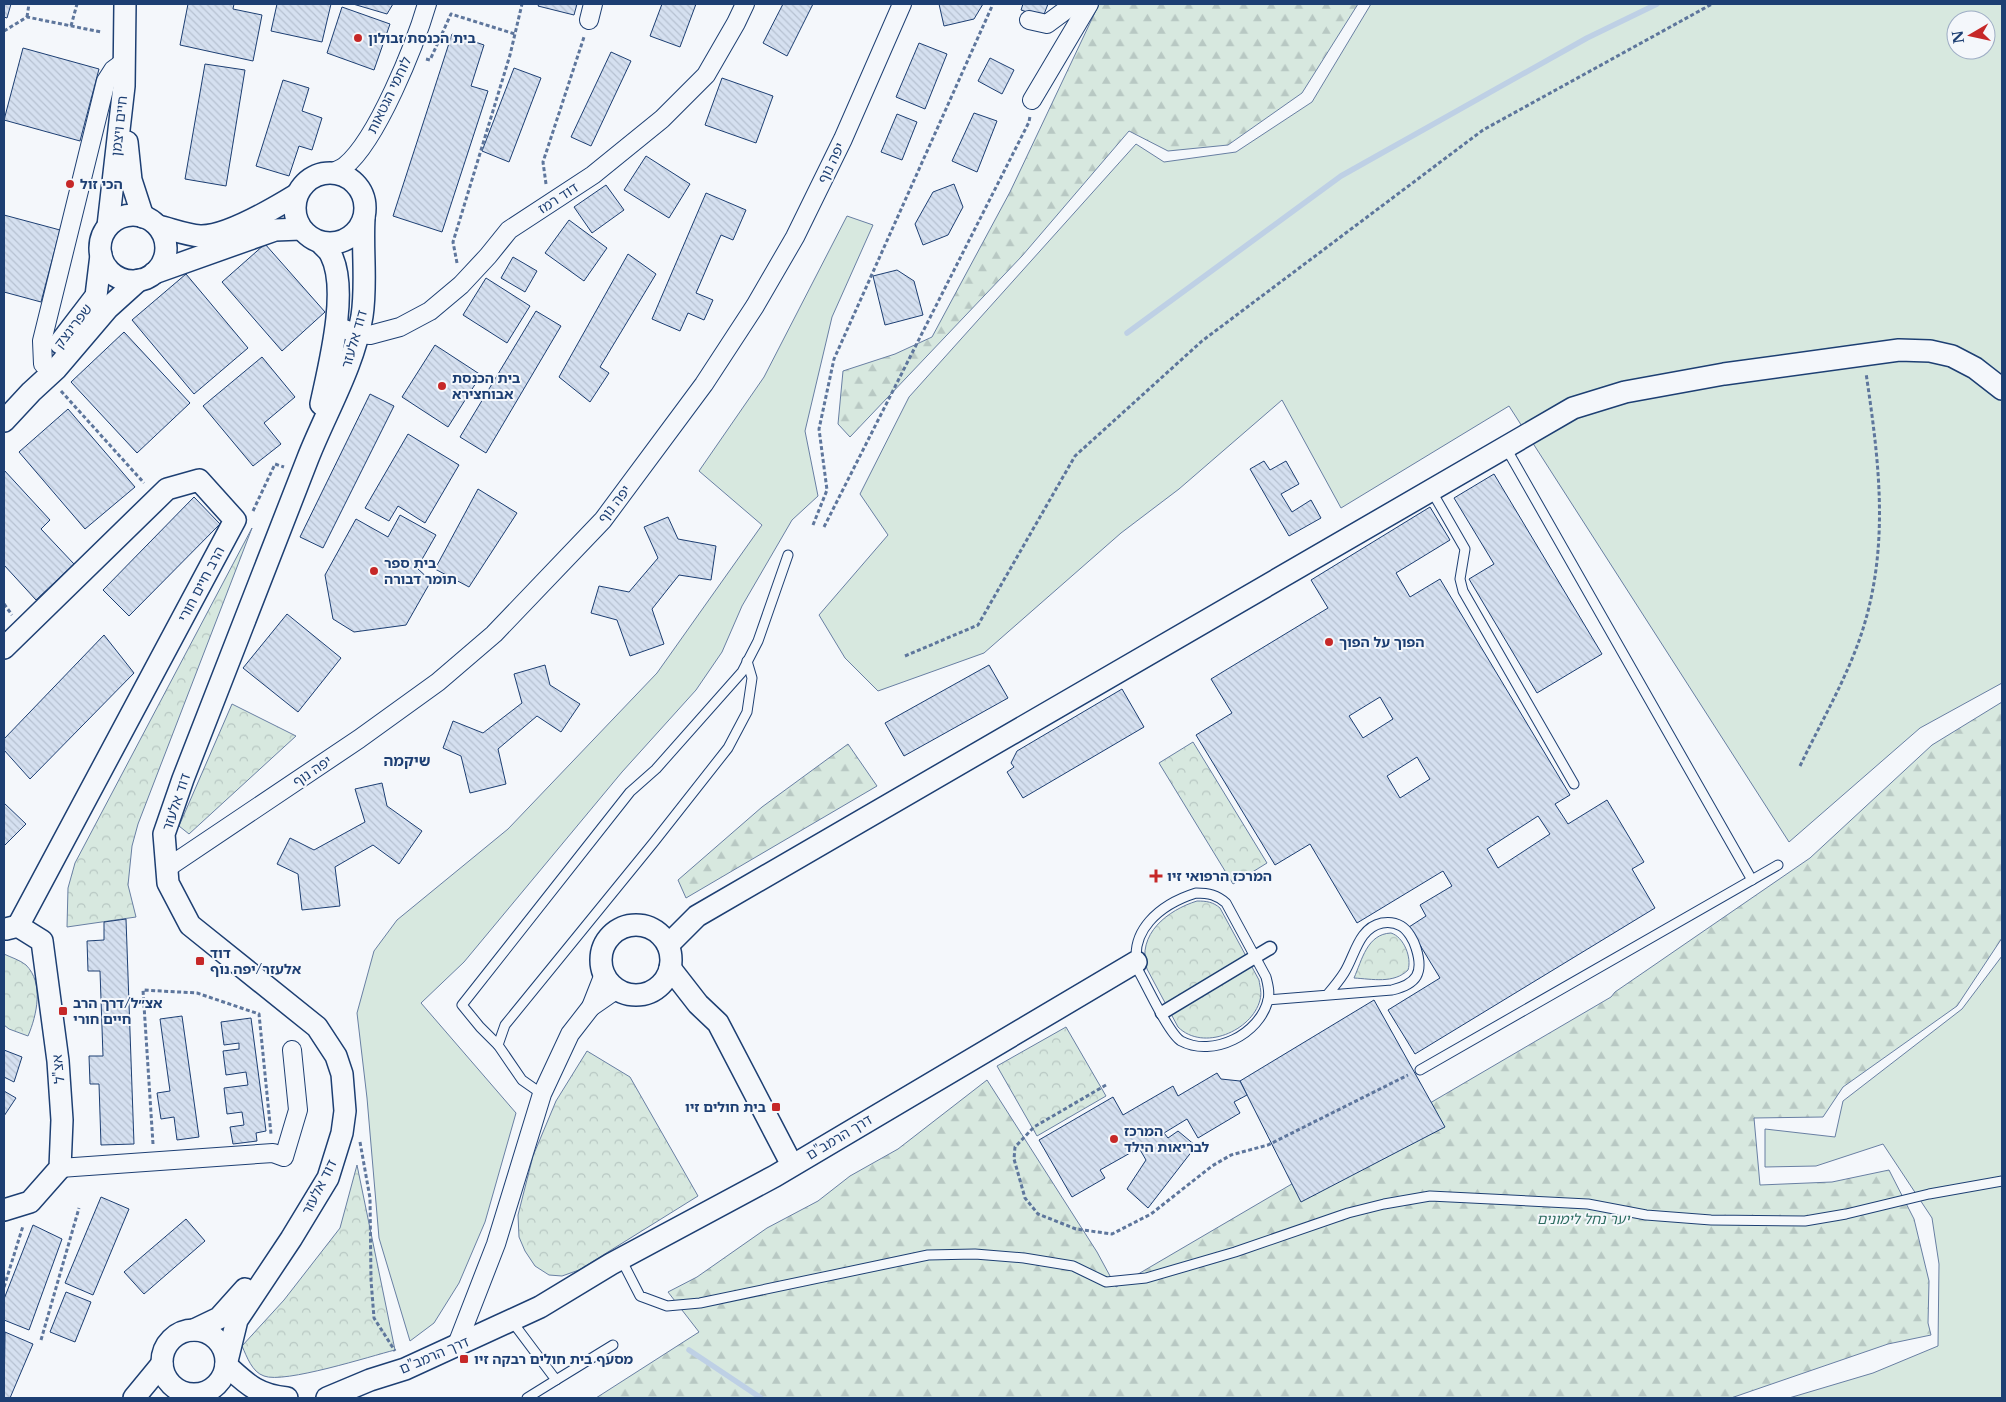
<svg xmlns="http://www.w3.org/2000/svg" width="2006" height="1402" font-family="'Libre Baskerville','Noto Sans Hebrew',serif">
	<defs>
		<pattern id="forest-firs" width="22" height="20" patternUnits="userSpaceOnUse" patternTransform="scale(1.25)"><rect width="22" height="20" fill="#d7e8df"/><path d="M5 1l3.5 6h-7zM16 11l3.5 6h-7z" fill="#b8c8c3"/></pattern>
		<pattern id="park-crowns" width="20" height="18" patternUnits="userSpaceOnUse" patternTransform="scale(1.25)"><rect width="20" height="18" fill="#d7e8df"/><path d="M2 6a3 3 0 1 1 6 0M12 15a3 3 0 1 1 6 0" fill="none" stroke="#b8c8c3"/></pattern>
		<pattern id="building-back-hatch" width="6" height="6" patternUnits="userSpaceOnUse" patternTransform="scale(1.25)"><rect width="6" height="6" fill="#d5e0f0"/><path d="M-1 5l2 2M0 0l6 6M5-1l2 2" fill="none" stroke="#b6c1d1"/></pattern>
	</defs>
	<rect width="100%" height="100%" fill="#f4f7fb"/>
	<g fill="#d7e8df" stroke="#687fa3" fill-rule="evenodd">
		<path d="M1371 4H2002V683L1920 728 1789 842 1509 406 1341 508 1282 400 1179 489 1121 533 984 653 878 691 845 658 819 615 888 535 860 494 909 397 1136 144 1164 162 1236 152 1312 102ZM1956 20H1986V50H1956Z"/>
		<path d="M847 216 873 225 832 317 805 431 818 496 792 520 742 606 722 652 696 690 622 772 464 962 421 1003 516 1113 485 1222 459 1283 434 1323 410 1341 379 1238 367 1098 357 1013 374 951 397 920 508 829 657 673 762 525 699 471 764 377Z"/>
		<path d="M2002 956V1398H1789L1873 1373 1938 1346 1939 1264 1932 1218 1883 1144 1816 1166 1765 1167V1129L1835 1137 1843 1101 1962 1009Z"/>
	</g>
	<g fill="url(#forest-firs)" stroke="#687fa3">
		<path d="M1099 4H1358L1302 93 1228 145 1168 151 1129 131 1022 256 850 437 838 424 843 371 895 354 932 337 1010 192Z"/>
		<path d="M2002 702V938L1957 1006 1843 1087 1823 1117 1754 1118 1760 1185 1832 1182 1889 1170 1914 1219 1929 1281 1928 1323 1931 1335 1888 1344 1731 1398H596L699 1332 668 1292 697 1277 767 1228 818 1201 850 1176 898 1149 987 1080 1097 1252 1116 1287 1611 997 1615 992 1810 858 1932 745Z"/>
		<path d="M848 744 877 786 686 898 678 880 762 807Z"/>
	</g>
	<g fill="url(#park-crowns)" stroke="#687fa3">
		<path d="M252 528 138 824 132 846 128 885 136 917 67 927 68 888 75 863Z"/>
		<path d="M232 704 296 736 189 834 179 826Z"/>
		<path d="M1193 742 1267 863 1233 884 1159 763Z"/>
		<path d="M1197 901C1207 901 1213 902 1220 908L1259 980C1260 987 1262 993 1260 1000 1252 1031 1203 1052 1178 1027L1147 969C1136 934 1168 910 1197 901Z"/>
		<path d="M1391 933C1404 937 1412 958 1408 970 1394 984 1372 979 1354 978 1362 960 1367 934 1391 933Z"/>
		<path d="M4 954C10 957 20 960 26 965 44 983 37 1015 28 1036L9 1029 4 1025Z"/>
		<path d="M1066 1027 1106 1096 1037 1136 997 1066Z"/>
		<path d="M587 1051 630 1077 698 1196 579 1270 562 1276 549 1275 535 1266 525 1251 519 1237 518 1215 533 1156 556 1101Z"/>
		<path d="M357 1165 395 1350C371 1356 284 1384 264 1376 252 1372 247 1357 242 1346L284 1300 340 1228Z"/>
	</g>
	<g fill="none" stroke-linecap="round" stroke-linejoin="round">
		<g stroke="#bed0e5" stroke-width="5.5">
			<path d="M1127 333 1341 176 1587 38 1657 4"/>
			<path d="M689 1350 761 1398"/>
		</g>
	</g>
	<g fill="url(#building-back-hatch)" stroke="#1d3f73" fill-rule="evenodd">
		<path d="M4 4H11L7 18 4 17Z"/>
		<path d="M188 4H234L233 9 262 15 253 61 180 45Z"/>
		<path d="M277 4H331L322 42 271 31Z"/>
		<path d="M353 4H393L387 14Z"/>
		<path d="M539 4H577L574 15 538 6Z"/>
		<path d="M662 4H696L680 47 650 36Z"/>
		<path d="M783 4H813L787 56 763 43Z"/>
		<path d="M939 4H983L974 19 944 26Z"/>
		<path d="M1023 4H1048L1043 17 1021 10Z"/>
		<path d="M342 7 390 24 374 70 327 53Z"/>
		<path d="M452 34 484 45 471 86 488 91 442 232 393 216Z"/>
		<path d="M919 43 947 54 925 109 896 97Z"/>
		<path d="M23 48 99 69 80 141 4 120Z"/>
		<path d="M611 52 631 61 591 146 571 137Z"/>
		<path d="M990 58 1014 70 1002 94 978 81Z"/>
		<path d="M205 64 245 70 226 186 185 179Z"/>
		<path d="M514 68 541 78 509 162 482 151Z"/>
		<path d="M722 78 773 96 756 143 705 125Z"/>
		<path d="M283 80 309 88 302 111 322 118 312 150 299 146 289 176 256 166Z"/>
		<path d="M974 113 997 121 977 172 952 161Z"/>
		<path d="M897 114 917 122 902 160 881 152Z"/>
		<path d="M646 156 690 184 669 218 624 190Z"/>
		<path d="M954 184 963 207 948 235 923 245 915 224 933 192Z"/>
		<path d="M606 185 624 210 592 233 574 207Z"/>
		<path d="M706 193 746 210 733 240 721 235 696 293 713 300 704 320 688 313 680 331 652 319Z"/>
		<path d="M4 215 60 230 41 302 4 292Z"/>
		<path d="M569 220 607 248 584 281 545 253Z"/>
		<path d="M265 244 325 312 282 351 222 282Z"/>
		<path d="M628 254 656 274 600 367 609 373 590 402 559 377Z"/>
		<path d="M513 257 537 271 525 292 501 278Z"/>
		<path d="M897 270 914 281 923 315 885 325 873 276Z"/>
		<path d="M186 274 248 348 194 394 132 320Z"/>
		<path d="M486 278 530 306 507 343 463 315Z"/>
		<path d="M536 311 561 326 486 453 460 437Z"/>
		<path d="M124 332 190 403 137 453 71 382Z"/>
		<path d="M435 345 481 375 448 427 402 397Z"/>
		<path d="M262 357 295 397 264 423 281 444 253 466 203 406Z"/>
		<path d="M370 394 394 406 323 548 300 537Z"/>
		<path d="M68 409 135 487 85 529 19 452Z"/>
		<path d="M408 434 459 465 425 523 398 506 389 521 365 508Z"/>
		<path d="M1264 461 1270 470 1286 461 1299 484 1281 494 1292 512 1311 500 1321 518 1289 536 1250 469Z"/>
		<path d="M4 470 50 520 41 529 74 564 36 600 4 565Z"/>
		<path d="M1494 474 1602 654 1537 693 1469 579 1494 564 1454 498Z"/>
		<path d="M478 489 517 513 469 587 435 569Z"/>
		<path d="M194 497 220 524 129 616 103 590Z"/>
		<path d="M1430 507 1450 540 1396 573 1410 597 1440 579 1570 795 1555 804 1568 824 1607 800 1644 862 1632 869 1655 908 1415 1054 1388 1010 1440 978 1409 927 1426 916 1420 905 1452 886 1443 871 1357 923 1310 844 1275 865 1196 735 1232 713 1211 679 1328 608 1311 580ZM1380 697 1393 719 1363 738 1349 716ZM1417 757 1430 779 1400 798 1387 776ZM1538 816 1550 834 1498 868 1487 849Z"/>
		<path d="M400 515 436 535 417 568 431 581 406 625 354 632 333 619 325 575 356 519 388 537Z"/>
		<path d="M668 517 678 539 716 546 711 580 679 575 652 609 664 644 630 656 617 620 591 613 599 586 629 592 658 558 644 527Z"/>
		<path d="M287 614 341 658 298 712 243 668Z"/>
		<path d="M104 635 134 673 30 779 4 750V739Z"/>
		<path d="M545 665 550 685 580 704 561 732 537 716 498 749 506 784 470 793 461 756 443 748 453 721 483 733 522 703 514 674Z"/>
		<path d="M989 665 1008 698 904 756 885 723Z"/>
		<path d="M1122 689 1144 727 1023 798 1007 772 1014 767 1011 763 1017 751Z"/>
		<path d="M382 783 387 806 422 831 399 864 373 845 335 867 340 906 302 910 298 874 277 864 290 838 314 850 365 822 355 789Z"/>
		<path d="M4 803 26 824 4 846Z"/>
		<path d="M126 919 134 1144 101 1145 99 1084H90L89 1056H103L100 971H88L87 941 104 940V922Z"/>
		<path d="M1374 1000 1445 1127 1301 1202 1240 1081Z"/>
		<path d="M182 1016 199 1137 177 1140 174 1117 161 1119 157 1093 170 1091 160 1019Z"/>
		<path d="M251 1018 266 1131 256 1133 257 1141 233 1144 230 1127 244 1125 242 1112 227 1114 224 1088 248 1085 246 1072 226 1075 223 1051 239 1049V1043L224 1045 221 1022Z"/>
		<path d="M4 1050 22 1057 14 1082 4 1077Z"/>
		<path d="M1217 1073 1221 1079 1240 1081 1247 1095 1234 1102 1240 1113 1198 1138 1187 1119 1164 1133 1168 1138 1178 1131 1196 1146 1148 1208 1127 1189 1146 1160 1139 1148 1100 1170 1105 1178 1072 1197 1039 1140 1113 1097 1123 1115 1173 1086 1178 1096Z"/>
		<path d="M4 1091 16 1098 4 1116Z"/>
		<path d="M101 1197 129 1209 93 1295 65 1283Z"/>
		<path d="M186 1219 205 1241 144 1294 124 1272Z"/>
		<path d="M33 1225 62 1239 29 1330 4 1320V1299Z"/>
		<path d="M66 1292 91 1302 75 1342 50 1332Z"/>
		<path d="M5 1332 33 1344 10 1398H4Z"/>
	</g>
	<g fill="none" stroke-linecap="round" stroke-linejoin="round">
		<g stroke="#1d3f73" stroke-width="11">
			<g id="service">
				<path d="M1506 448 1752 880"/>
				<path d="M1431 490 1465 549 1460 579 1463 591 1574 784"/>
				<path d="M1196 893C1209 893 1217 895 1226 903L1266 977C1268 985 1270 992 1268 1000 1260 1034 1213 1058 1181 1041 1169 1034 1147 986 1139 972 1126 931 1161 904 1196 893Z"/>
				<path d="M1268 1000 1392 990C1417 984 1424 973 1416 948 1414 941 1408 930 1401 926 1396 923 1388 922 1382 923 1358 928 1355 956 1344 973 1339 981 1333 988 1327 995"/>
				<path d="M498 1045 480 1027 462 1005 630 792 656 769 742 672 758 641 788 555"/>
				<path d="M1420 1070 1778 865"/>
				<path d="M542 1094 522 1080 498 1045 505 1025 654 842 728 748 747 712 752 678 747 661"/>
				<path d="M621 1259 640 1296 667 1306 700 1303 928 1255 975 1254 1024 1258 1073 1266 1106 1282 1146 1278 1235 1252 1348 1213 1384 1204 1430 1196 1588 1204 1646 1215 1711 1220 1805 1221 1846 1214 1929 1194 2002 1181"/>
				<path d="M511 1320 556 1380 527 1398"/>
				<path d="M556 1380 613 1345"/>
			</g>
		</g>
		<g stroke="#1d3f73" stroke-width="15">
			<path id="pedestrian" d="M1162 1013 1270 948"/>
		</g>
		<g stroke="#1d3f73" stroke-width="20">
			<g id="minor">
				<path d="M589 20 593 4"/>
				<path d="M1029 20 1047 24 1074 4"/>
				<path d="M1032 100 1089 4"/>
				<path d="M331 173C336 171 341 169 345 166 377 140 415 45 427 4"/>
				<path d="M336 326 358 334 370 335 400 327 430 311 461 285 488 256 509 230 593 175 662 119 706 75 736 23 745 4"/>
				<path d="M43 364 42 341 106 81 113 70 125 61"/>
				<path d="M167 868 359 739 438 682 494 634 603 520 704 384 755 306 795 237 843 139 902 4"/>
				<path d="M591 1007 617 989"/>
				<path d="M60 1168 273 1153 284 1157 298 1110 292 1050"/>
				<path d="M456 1347 496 1244 542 1094 570 1034 591 1007 604 974"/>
			</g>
		</g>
		<g stroke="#1d3f73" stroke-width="24">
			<g id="tertiary">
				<path d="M127 142 131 180 143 217"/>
				<circle cx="330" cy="208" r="35"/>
				<circle cx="133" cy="248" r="33"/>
				<path d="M108 226 124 86 125 4"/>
				<path d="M158 226C171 229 186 235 200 236 226 237 273 209 296 195"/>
				<path d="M321 243C324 247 329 250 331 255 349 290 329 366 321 404"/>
				<path d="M154 273 275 230 301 229"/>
				<path d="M60 343 96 296 101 255"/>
				<path d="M4 421 31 392 56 369 108 308 139 280"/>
				<path d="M4 648 167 489 199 480 235 520 18 926"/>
				<circle cx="636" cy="960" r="35"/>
				<path d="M668 945 697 916 1573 408 1625 392 1724 374 1899 350 1930 351 1952 356 1975 368 2002 389"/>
				<path d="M670 968 698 1004 718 1023 792 1165"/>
				<path d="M4 1210 30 1202 60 1168 62 1120 58 1061 42 941 18 926 6 929"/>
				<path d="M194 1330 219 1318 245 1289"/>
				<circle cx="194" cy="1362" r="32"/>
				<path d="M226 1365 237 1320 291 1239 328 1178 342 1133 345 1111 342 1074 336 1056 317 1027 190 925 168 883 164 834 183 779C225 672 267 565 308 458 326 412 354 366 362 316 367 284 362 251 364 218"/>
				<path d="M226 1365C247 1384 257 1395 287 1398"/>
				<path d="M134 1398 162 1364"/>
				<path d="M327 1398 370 1380 405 1369 540 1307 611 1264 775 1176 1136 962"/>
			</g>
		</g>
		<g stroke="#5e769c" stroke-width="3" stroke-dasharray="4 2.5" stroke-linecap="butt">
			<path d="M27 17 29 4"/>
			<path d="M71 26 77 4"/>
			<path d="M4 31 27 17 101 32"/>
			<path d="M426 59 430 60 451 14 515 34"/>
			<path d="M546 184 543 162 584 37"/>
			<path d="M457 263 453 242 510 55 522 4"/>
			<path d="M61 391 144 483"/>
			<path d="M253 511 275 464 284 467"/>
			<path d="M813 525 827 490 819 429 834 359 993 4"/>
			<path d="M824 527 1029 122 1030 116"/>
			<path d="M4 604 12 615"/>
			<path d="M905 656 978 625 1075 456 1202 341 1483 130 1712 4"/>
			<path d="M1800 766C1821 722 1847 678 1862 632 1890 545 1879 461 1866 373"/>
			<path d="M1106 1085 1034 1127 1015 1147 1014 1159 1025 1198 1038 1214 1076 1229 1112 1234 1151 1214 1212 1166 1231 1155 1268 1145 1408 1075"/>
			<path d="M360 1142 370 1198 371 1280 374 1318 395 1351"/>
			<path d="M153 1144 143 990 197 993 259 1014 271 1134"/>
			<path d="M4 1287 23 1226"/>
			<path d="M41 1340 79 1208"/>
		</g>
		<use href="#service" stroke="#f4f7fb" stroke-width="9"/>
		<use href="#pedestrian" stroke="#f4f7fb" stroke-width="12"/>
		<use href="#minor" stroke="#f4f7fb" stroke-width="18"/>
		<use href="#tertiary" stroke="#f4f7fb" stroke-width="21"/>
	</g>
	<g fill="#c62828" stroke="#f4f7fb" stroke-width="2">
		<circle cx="358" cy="38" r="5"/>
		<circle cx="70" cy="184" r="5"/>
		<circle cx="442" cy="386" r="5"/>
		<circle cx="374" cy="571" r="5"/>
		<circle cx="1329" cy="642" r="5"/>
		<path d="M1153.5 868.5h5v5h5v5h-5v5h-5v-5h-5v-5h5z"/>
		<rect x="195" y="956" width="10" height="10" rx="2.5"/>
		<rect x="58" y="1006" width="10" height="10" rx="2.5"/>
		<rect x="771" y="1102" width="10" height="10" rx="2.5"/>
		<circle cx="1114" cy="1139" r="5"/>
		<rect x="459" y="1354" width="10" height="10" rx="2.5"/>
	</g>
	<g text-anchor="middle" stroke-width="4" stroke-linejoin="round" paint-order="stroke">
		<g font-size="14" font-weight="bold" fill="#1d3f73" stroke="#f4f7fb" text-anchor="start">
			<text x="368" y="43">בית הכנסת זבולון</text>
			<text x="80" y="189">הכי זול</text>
			<text x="452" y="383">בית הכנסת<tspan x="452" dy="16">אבוחצירא</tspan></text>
			<text x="384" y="568">בית ספר<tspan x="384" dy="16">תומר דבורה</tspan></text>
			<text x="1339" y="647">הפוך על הפוך</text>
			<text x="1167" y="881">המרכז הרפואי זיו</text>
			<text x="210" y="958">דוד<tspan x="210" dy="16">אלעזר/יפה נוף</tspan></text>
			<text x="73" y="1008">אצ״ל/דרך הרב<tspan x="73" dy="16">חיים חורי</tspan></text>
			<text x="766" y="1112" text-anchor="end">בית חולים זיו</text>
			<text x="1124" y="1136">המרכז<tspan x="1124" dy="16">לבריאות הילד</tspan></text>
			<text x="474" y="1364">מסעף בית חולים רבקה זיו</text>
		</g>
		<g font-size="14" fill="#1d3f73" stroke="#f4f7fb">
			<text transform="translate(389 95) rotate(-64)" y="5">לוחמי הגטאות</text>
			<text transform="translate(119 126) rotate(-84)" y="5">חיים ויצמן</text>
			<text transform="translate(831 163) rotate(-64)" y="5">יפה נוף</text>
			<text transform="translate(558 198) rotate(-33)" y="5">דוד רמז</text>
			<text transform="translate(73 326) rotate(-52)" y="5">שפרינצק</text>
			<text transform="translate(354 339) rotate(-74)" y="5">דוד אלעזר</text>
			<text transform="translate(614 504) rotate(-52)" y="5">יפה נוף</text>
			<text transform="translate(201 584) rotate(-62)" y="5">הרב חיים חורי</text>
			<text transform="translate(312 771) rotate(-34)" y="5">יפה נוף</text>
			<text transform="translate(176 802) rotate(-71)" y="5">דוד אלעזר</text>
			<text transform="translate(58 1069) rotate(-96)" y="5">אצ"ל</text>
			<text transform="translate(839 1137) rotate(-31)" y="5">דרך הרמב"ם</text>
			<text transform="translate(319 1187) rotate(-63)" y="5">דוד אלעזר</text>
			<text transform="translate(434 1355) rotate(-23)" y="5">דרך הרמב"ם</text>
		</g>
		<g font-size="14" font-style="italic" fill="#2c6c60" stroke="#f4f7fb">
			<text x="1583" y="1224">יער נחל לימונים</text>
		</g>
		<g font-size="15" font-weight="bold" fill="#1d3f73" stroke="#f4f7fb">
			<text x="407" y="766">שיקמה</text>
		</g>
	</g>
	<rect width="2006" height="1402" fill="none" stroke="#1d3f73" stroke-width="10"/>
	<g transform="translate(1971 35) rotate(261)"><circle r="24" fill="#f4f7fb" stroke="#9eadc5"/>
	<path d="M0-4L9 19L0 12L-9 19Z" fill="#c62828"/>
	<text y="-8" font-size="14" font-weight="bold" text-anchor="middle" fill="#1d3f73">N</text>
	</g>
</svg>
